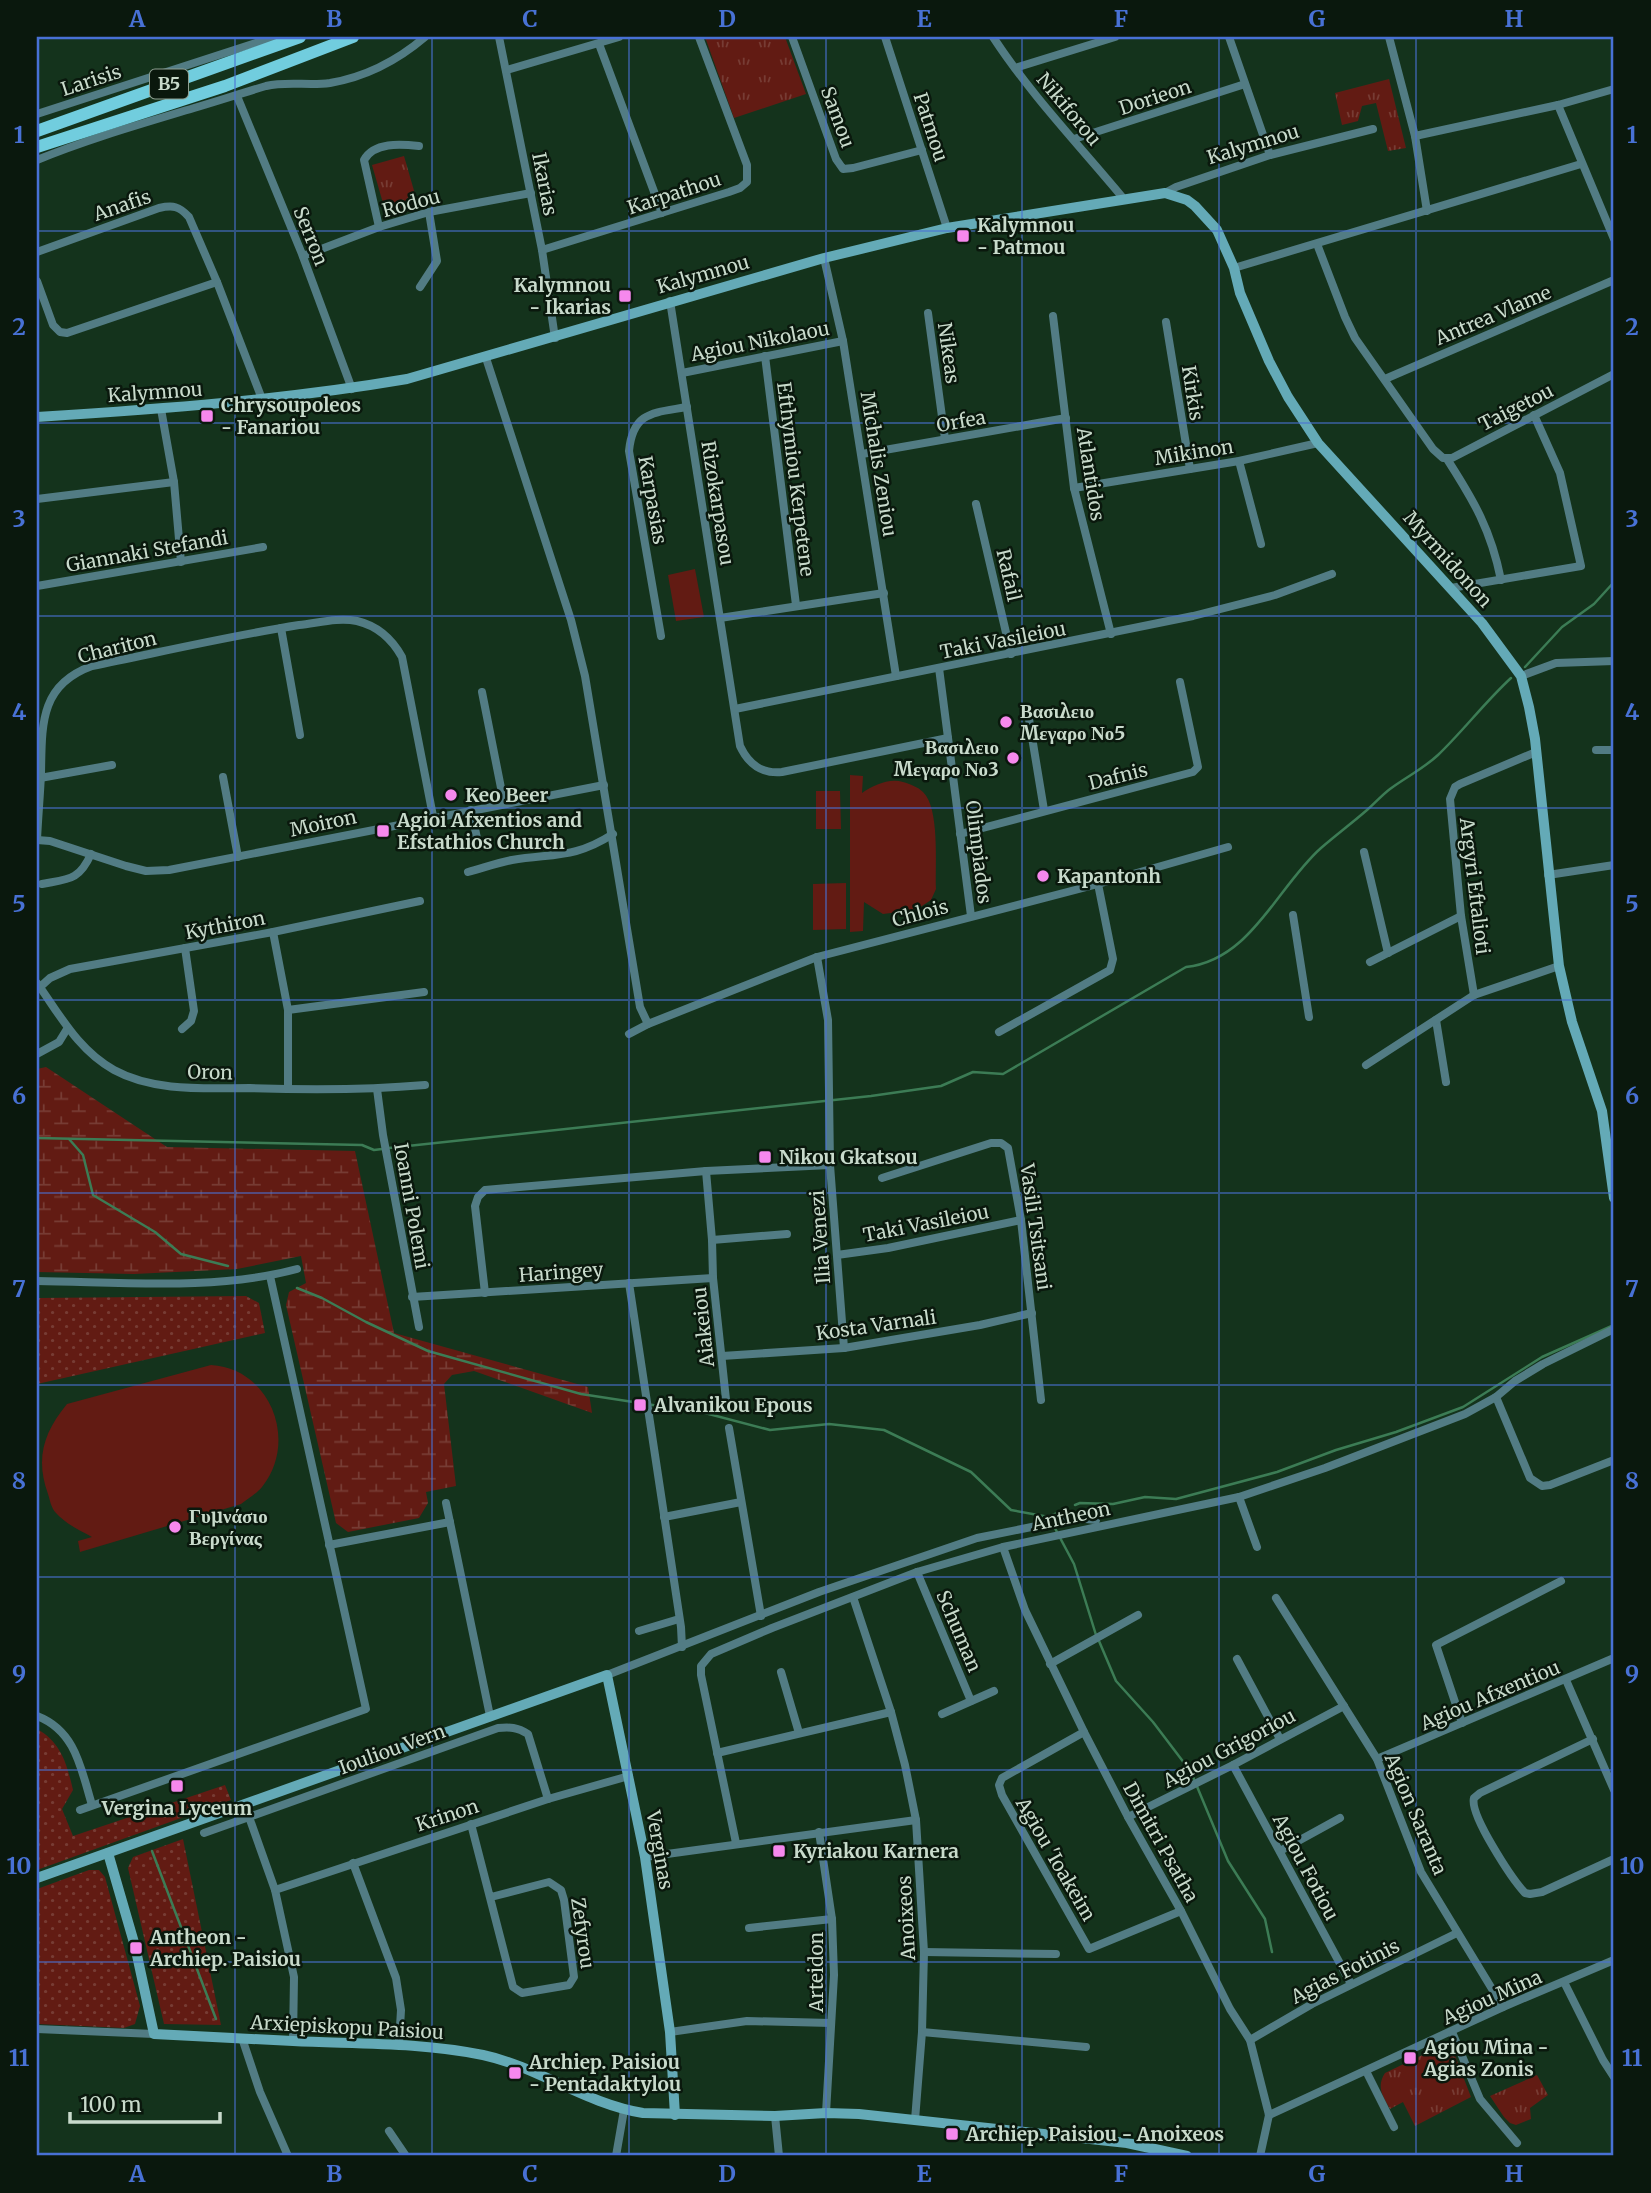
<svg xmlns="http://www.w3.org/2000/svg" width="1651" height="2193" font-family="Merriweather,serif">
	<defs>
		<pattern id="grass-dots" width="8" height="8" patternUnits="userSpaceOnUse" patternTransform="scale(1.75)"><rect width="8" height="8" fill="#621b13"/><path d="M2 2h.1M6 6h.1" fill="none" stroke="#773c34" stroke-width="1.8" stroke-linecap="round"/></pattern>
		<pattern id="wetland-marsh" width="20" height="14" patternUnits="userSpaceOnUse" patternTransform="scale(1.75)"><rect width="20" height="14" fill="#621b13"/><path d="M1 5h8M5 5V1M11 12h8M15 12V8" fill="none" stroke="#773c34"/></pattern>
		<pattern id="park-tufts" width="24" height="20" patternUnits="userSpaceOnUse" patternTransform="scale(1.75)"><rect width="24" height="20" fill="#621b13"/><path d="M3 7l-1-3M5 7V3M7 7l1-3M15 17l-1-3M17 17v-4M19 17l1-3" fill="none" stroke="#773c34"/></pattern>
	</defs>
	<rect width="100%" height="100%" fill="#14331c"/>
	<g fill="url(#grass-dots)">
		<path d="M246 1296 259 1303 265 1333 37 1384V1298Z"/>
		<path d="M37 1729C61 1742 67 1764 73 1790L62 1809 73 1836 225 1785 231 1800 37 1870Z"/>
		<path d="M183 1839 221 2025 164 2024 128 1868 133 1857Z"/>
		<path d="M89 1870H99L105 1877 140 2006 135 2024 124 2028 37 2024V1889Z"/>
	</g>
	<path fill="url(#wetland-marsh)" d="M46 1067 167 1147 355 1151 394 1333 588 1387 592 1413 474 1371 452 1375 444 1384 456 1486 426 1492 428 1503 419 1518 348 1532 336 1523 286 1305 289 1292 306 1283 301 1256 237 1269 134 1274 37 1272V1069Z"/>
	<g fill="url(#park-tufts)">
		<path d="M705 37H785L806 94 734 118Z"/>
		<path d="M1389 79 1406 148 1388 151 1376 103 1362 106 1358 121 1342 125 1335 93Z"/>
		<path d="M404 156 419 208 387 217 372 165Z"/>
		<path d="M1439 2047 1454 2053 1471 2097 1415 2126 1403 2102 1390 2109C1383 2096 1376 2087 1385 2073Z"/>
		<path d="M1537 2075 1548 2095 1530 2108 1531 2119 1516 2125 1510 2123 1504 2117 1490 2096Z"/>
	</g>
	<g fill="#621b13">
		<path d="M695 569 704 617 676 621 668 575Z"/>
		<path d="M850 775 863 776 862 793C874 785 889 778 903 782 910 784 918 787 923 792 940 808 935 865 936 889L931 900 919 908 907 911 883 914 864 902 863 931 850 932Z"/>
		<path d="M816 791H840L841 829H816Z"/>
		<path d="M846 883V929L813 930V884Z"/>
		<path d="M211 1365C270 1368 299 1441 262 1487 257 1493 248 1499 241 1504L80 1552 78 1541 92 1537C79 1530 66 1524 56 1513 51 1508 50 1500 48 1494 35 1458 44 1432 67 1404Z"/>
	</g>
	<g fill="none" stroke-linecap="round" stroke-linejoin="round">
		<g stroke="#3c7c55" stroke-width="2.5">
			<path d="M1525 667 1562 627 1594 604 1614 582"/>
			<path d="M37 1138 362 1145 374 1150 382 1149"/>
			<path d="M69 1139 83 1155 93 1195 155 1232 181 1254 228 1266"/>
			<path d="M389 1148 871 1096 941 1086 973 1072 1003 1074 1186 967C1251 960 1277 887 1321 848 1336 835 1352 823 1367 810 1374 804 1382 795 1390 789 1406 777 1423 769 1438 755 1463 731 1485 702 1511 678"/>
			<path d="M297 1288 322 1298 366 1322 428 1351 581 1394 705 1413 770 1430 829 1424 884 1430 971 1472 1011 1510 1049 1517 1074 1564 1096 1635"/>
			<path d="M1075 1505 1080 1503 1113 1504 1145 1497 1176 1499 1277 1472 1336 1450 1396 1432 1463 1407 1542 1357 1614 1325"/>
			<path d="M1050 1516 1060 1512"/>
			<path d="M1099 1641 1116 1681 1153 1722 1191 1772 1228 1861 1265 1919 1272 1952"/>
			<path d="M152 1851 216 2019"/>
		</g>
		<g stroke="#527c84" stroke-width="8">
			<path d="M499 37 542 250 555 338"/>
			<path d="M792 37 836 159 843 169 853 168 922 150"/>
			<path d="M885 37 947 228"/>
			<path d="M993 37C1031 95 1079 145 1123 198"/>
			<path d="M1229 37 1270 155"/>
			<path d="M1389 37 1415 136 1427 211"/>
			<path d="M599 44 662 213"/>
			<path d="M1015 68 1115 37"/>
			<path d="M507 70 619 37"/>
			<path d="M237 96 302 254 352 389"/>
			<path d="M1558 105 1614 239"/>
			<path d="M37 114 274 37"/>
			<path d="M1415 136 1558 105 1614 89"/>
			<path d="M1074 139 1245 84"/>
			<path d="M37 160C88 139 141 124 194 108 218 101 242 93 266 86 287 81 309 86 330 83 365 77 398 60 425 37"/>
			<path d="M1165 193 1176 187 1270 155 1373 129"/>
			<path d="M379 227 364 160C374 142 400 144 419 146"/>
			<path d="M1317 244 1345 317 1355 338 1433 449 1443 458H1452L1614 374"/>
			<path d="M542 250 729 192 740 188 747 182V165L699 37"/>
			<path d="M37 252 159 208C173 205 179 206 189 217L217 282 262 399"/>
			<path d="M303 256 379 227 429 212 531 193"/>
			<path d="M824 258 843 341 896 676"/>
			<path d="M1234 268 1581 164"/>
			<path d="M37 281 53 325 60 332 67 333 217 282"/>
			<path d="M420 287 437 261 429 212"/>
			<path d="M670 301 740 746C749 765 762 774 782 772L948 738"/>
			<path d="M928 313 945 439"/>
			<path d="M1053 316 1074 488 1111 634"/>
			<path d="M1166 322 1190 469"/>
			<path d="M765 356 796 605"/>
			<path d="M486 358 571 620 585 676 640 1007 648 1024"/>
			<path d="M682 373 843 341"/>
			<path d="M1385 379 1614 280"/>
			<path d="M161 409 174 482 181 562"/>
			<path d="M862 454 1066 418"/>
			<path d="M1447 459C1474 501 1491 530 1501 580"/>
			<path d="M1239 461 1261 544"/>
			<path d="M1074 488 1239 461 1318 443"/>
			<path d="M37 499 174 482"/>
			<path d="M976 504 1011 654"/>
			<path d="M37 586 263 547"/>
			<path d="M1451 588 1581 566 1560 473 1534 415"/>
			<path d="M720 618 884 593"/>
			<path d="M281 628 300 735"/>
			<path d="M661 636 629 451C633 411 654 413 687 407"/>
			<path d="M939 668 971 916"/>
			<path d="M1521 676 1556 663 1614 661"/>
			<path d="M482 692 504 803"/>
			<path d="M1027 707 1044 810"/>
			<path d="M735 709 1193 616 1275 595 1332 574"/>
			<path d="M1596 750H1614"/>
			<path d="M223 777 238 857"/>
			<path d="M40 778 112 765"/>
			<path d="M471 810 477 838"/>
			<path d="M960 834 1193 772 1198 767 1180 682"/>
			<path d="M37 840C38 818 40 796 41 774 42 726 39 685 92 666 161 652 229 636 299 625 318 623 338 617 357 621 378 626 392 639 402 657L433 816"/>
			<path d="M37 840 50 841 126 866 146 871 169 870 604 785"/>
			<path d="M1364 852 1388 953"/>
			<path d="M468 872C483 868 497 863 512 860 554 853 574 859 613 834"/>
			<path d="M1548 875 1614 865"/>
			<path d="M42 884C68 879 79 881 91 854"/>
			<path d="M1293 915 1309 1017"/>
			<path d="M273 932 288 1010V1089"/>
			<path d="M817 957 828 1020 830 1165 844 1348"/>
			<path d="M1370 962 1461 916"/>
			<path d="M37 983C60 1015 78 1050 114 1070 154 1092 205 1088 250 1088 308 1090 367 1090 425 1085"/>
			<path d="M40 987 50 978 70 969 273 932 420 901"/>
			<path d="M1474 995 1461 916 1450 799 1455 787 1460 784 1536 752"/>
			<path d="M288 1010 424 992"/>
			<path d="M1436 1020 1446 1082"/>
			<path d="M182 1029 191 1021 194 1011 185 948"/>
			<path d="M999 1032 1110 970 1113 959 1098 884"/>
			<path d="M629 1034 648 1024 817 957 1098 884 1228 847"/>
			<path d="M37 1054 59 1042 67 1029"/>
			<path d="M1366 1065 1474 995 1559 966"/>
			<path d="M377 1089 383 1135 419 1327"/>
			<path d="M706 1171 712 1240 713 1278 727 1409"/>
			<path d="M882 1178 991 1143H1001L1008 1148 1021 1220 1041 1400"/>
			<path d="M712 1240 787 1234"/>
			<path d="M837 1255 888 1248 1021 1220"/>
			<path d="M37 1281C121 1282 216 1291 297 1269"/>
			<path d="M629 1283 681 1627 682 1647"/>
			<path d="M485 1293 475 1206 478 1197 485 1190 706 1171 830 1165"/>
			<path d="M412 1297 713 1278"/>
			<path d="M722 1356 844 1348 980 1325 1032 1313"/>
			<path d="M1496 1397 1530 1478 1542 1486 1550 1485 1614 1460"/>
			<path d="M729 1428 761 1616"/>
			<path d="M1239 1497 1257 1547"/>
			<path d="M446 1503 490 1716"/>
			<path d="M664 1517 741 1502"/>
			<path d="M329 1545 450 1522"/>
			<path d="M1003 1547 1025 1610 1084 1732 1128 1817 1181 1911 1230 2009 1250 2040 1269 2115 1260 2156"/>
			<path d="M917 1572 971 1701"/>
			<path d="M853 1597 891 1712 905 1765 916 1820 924 1952 922 2032 915 2120"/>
			<path d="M1276 1598 1377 1759 1421 1872 1503 2007"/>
			<path d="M639 1631 679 1619"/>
			<path d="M1237 1659 1280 1739"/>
			<path d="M1050 1664 1138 1615"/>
			<path d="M781 1672 799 1733"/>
			<path d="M607 1675 819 1592 977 1538 1076 1518 1096 1520"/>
			<path d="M1566 1680 1614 1790"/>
			<path d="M942 1714 994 1691"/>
			<path d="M37 1716C76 1731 81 1769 92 1805"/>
			<path d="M1462 1723 1436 1645 1561 1581"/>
			<path d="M1084 1732 1002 1778 999 1785 1002 1795 1089 1949 1181 1911"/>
			<path d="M1593 1739 1480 1793 1474 1798C1469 1814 1512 1879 1525 1893L1530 1894 1542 1892 1614 1859"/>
			<path d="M717 1753 891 1712"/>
			<path d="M1377 1759 1614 1658"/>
			<path d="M1233 1765 1351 1984"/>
			<path d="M80 1810 366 1709 270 1276"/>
			<path d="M249 1817 275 1890 294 1977 293 2041"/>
			<path d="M1128 1817 1233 1765 1344 1706"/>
			<path d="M471 1824 513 1987 522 1993 569 1985 574 1977 564 1900 561 1890 549 1882 491 1897"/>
			<path d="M819 1832 832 1919 834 1975 826 2113"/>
			<path d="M204 1833 498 1728C510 1727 517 1727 528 1734L548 1799"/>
			<path d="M736 1843 701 1675V1666L711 1654 772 1628 917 1572 1003 1547 1239 1497 1325 1468 1465 1414 1496 1397 1515 1381 1543 1364 1614 1329"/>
			<path d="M1280 1851 1340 1818"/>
			<path d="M645 1857 916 1820"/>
			<path d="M353 1863 396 1978 401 2010 399 2044"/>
			<path d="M275 1890 548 1799 629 1776"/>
			<path d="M749 1928 832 1919"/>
			<path d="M924 1952 1056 1954"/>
			<path d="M1564 1982 1603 2060 1614 2077"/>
			<path d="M37 2029 154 2034"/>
			<path d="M670 2032 747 2021 831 2023"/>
			<path d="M922 2032 1086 2047"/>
			<path d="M1452 2032 1480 2099 1517 2143"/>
			<path d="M242 2038 260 2092 288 2156"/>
			<path d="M1250 2040 1312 2004 1457 1933"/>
			<path d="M1366 2071 1394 2127"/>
			<path d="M1269 2115 1503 2007 1614 1960"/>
			<path d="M775 2116 779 2156"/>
			<path d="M389 2131 406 2156"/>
			<path d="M616 2156 624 2110"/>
		</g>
		<g stroke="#64aab7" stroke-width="10">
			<path d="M37 417C161 409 284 400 407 379L824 258 947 228 1165 193 1187 200 1195 206 1217 230 1234 268 1240 293 1269 361 1288 397 1318 443 1482 623 1521 676 1529 707 1535 739 1559 966 1572 1022 1602 1111 1614 1198"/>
			<path d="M108 1853 135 1946 154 2034C200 2036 246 2039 293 2041 356 2044 421 2042 483 2055 539 2067 586 2104 643 2113L775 2116 826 2113 859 2114 1127 2143 1187 2156"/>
			<path d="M37 1878 607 1675 645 1857 670 2032 675 2115"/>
		</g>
		<g stroke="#71cdde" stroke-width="12">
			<path d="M37 131 300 37"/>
			<path d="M37 147 225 86 353 37"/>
		</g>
	</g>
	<path fill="none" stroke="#4871d5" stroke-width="2" stroke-opacity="0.55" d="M235 37V2156M432 37V2156M629 37V2156M826 37V2156M1022 37V2156M1219 37V2156M1416 37V2156M37 231H1614M37 423H1614M37 616H1614M37 808H1614M37 1000H1614M37 1193H1614M37 1385H1614M37 1577H1614M37 1770H1614M37 1962H1614"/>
	<g fill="#f688ed" stroke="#0a180d" stroke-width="2.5">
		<rect x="956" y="229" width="14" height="14" rx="3.5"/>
		<rect x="618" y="289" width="14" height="14" rx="3.5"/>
		<rect x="200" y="409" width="14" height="14" rx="3.5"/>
		<circle cx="1006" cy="722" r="7"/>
		<circle cx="1013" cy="758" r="7"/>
		<circle cx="451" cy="795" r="7"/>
		<rect x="376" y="824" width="14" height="14" rx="3.5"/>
		<circle cx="1043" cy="876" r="7"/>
		<rect x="758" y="1150" width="14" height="14" rx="3.5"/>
		<rect x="633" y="1398" width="14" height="14" rx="3.5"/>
		<circle cx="175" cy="1527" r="7"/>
		<rect x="170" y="1779" width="14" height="14" rx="3.5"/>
		<rect x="772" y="1844" width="14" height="14" rx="3.5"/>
		<rect x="129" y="1941" width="14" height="14" rx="3.5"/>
		<rect x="1403" y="2051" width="14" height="14" rx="3.5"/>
		<rect x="508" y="2066" width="14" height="14" rx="3.5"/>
		<rect x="945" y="2127" width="14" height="14" rx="3.5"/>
	</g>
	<g text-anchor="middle" stroke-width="5" stroke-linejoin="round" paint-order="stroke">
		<rect fill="#0a180d" stroke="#8fa092" stroke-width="2" x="150" y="69.5" width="38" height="29" rx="5"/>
		<g font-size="18" font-weight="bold" fill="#c8dacb">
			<text x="169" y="90">B5</text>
		</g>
		<g font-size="19" fill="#c8dacb" stroke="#0a180d">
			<text transform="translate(91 80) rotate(-18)" y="7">Larisis</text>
			<text transform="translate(1155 97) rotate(-18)" y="7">Dorieon</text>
			<text transform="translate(1069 109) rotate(50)" y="7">Nikiforou</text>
			<text transform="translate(838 117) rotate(70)" y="7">Samou</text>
			<text transform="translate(931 127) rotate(72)" y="7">Patmou</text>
			<text transform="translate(1253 144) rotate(-17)" y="7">Kalymnou</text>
			<text transform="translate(545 184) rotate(79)" y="7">Ikarias</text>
			<text transform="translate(674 193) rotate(-18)" y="7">Karpathou</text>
			<text transform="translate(411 203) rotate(-15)" y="7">Rodou</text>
			<text transform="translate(122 205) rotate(-19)" y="7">Anafis</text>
			<text transform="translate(311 236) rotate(68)" y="7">Serron</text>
			<text transform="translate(703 274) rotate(-16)" y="7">Kalymnou</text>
			<text transform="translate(1493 315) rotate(-23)" y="7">Antrea Vlame</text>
			<text transform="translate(760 341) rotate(-11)" y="7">Agiou Nikolaou</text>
			<text transform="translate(949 353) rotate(82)" y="7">Nikeas</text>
			<text transform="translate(155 392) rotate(-4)" y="7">Kalymnou</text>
			<text transform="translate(1193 393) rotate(81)" y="7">Kirkis</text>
			<text transform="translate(1516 407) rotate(-27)" y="7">Taigetou</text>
			<text transform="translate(961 421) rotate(-10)" y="7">Orfea</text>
			<text transform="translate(1194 452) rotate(-9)" y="7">Mikinon</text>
			<text transform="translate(879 464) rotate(81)" y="7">Michalis Zeniou</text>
			<text transform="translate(1091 474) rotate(81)" y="7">Atlantidos</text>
			<text transform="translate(796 479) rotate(83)" y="7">Efthymiou Kerpetene</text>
			<text transform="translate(653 500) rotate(80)" y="7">Karpasias</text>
			<text transform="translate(718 503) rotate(81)" y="7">Rizokarpasou</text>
			<text transform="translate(147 551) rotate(-10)" y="7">Giannaki Stefandi</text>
			<text transform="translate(1448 559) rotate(48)" y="7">Myrmidonon</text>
			<text transform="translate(1009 575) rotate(77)" y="7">Rafail</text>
			<text transform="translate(1003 640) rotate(-11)" y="7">Taki Vasileiou</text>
			<text transform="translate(117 647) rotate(-14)" y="7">Chariton</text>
			<text transform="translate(1118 776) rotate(-14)" y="7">Dafnis</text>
			<text transform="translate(323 823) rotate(-12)" y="7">Moiron</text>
			<text transform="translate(979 852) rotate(83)" y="7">Olimpiados</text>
			<text transform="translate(1475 886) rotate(83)" y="7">Argyri Eftalioti</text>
			<text transform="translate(920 913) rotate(-15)" y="7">Chlois</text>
			<text transform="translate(225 925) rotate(-11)" y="7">Kythiron</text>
			<text transform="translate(210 1072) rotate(1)" y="7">Oron</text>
			<text transform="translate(412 1206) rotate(80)" y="7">Ioanni Polemi</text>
			<text transform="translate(926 1223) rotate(-11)" y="7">Taki Vasileiou</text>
			<text transform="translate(1036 1227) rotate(82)" y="7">Vasili Tsitsani</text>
			<text transform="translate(820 1237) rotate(-94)" y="7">Ilia Venezi</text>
			<text transform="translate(561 1272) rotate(-4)" y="7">Haringey</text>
			<text transform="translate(876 1325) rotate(-8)" y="7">Kosta Varnali</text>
			<text transform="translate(703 1327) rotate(-96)" y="7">Aiakeiou</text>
			<text transform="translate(1071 1516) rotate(-12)" y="7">Antheon</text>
			<text transform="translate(959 1631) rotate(67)" y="7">Schuman</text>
			<text transform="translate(1490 1695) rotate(-23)" y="7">Agiou Afxentiou</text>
			<text transform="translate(1229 1748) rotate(-28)" y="7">Agiou Grigoriou</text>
			<text transform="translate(392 1749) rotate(-20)" y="7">Iouliou Vern</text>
			<text transform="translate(1416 1814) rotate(67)" y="7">Agion Saranta</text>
			<text transform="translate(447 1815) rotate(-18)" y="7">Krinon</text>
			<text transform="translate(1161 1842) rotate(61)" y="7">Dimitri Psatha</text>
			<text transform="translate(660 1850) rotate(80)" y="7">Verginas</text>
			<text transform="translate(1056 1859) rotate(60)" y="7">Agiou 'Ioakeim</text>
			<text transform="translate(1306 1867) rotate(62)" y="7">Agiou Fotiou</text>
			<text transform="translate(906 1918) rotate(-93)" y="7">Anoixeos</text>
			<text transform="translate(583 1933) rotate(82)" y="7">Zefyrou</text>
			<text transform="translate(1345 1971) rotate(-27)" y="7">Agias Fotinis</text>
			<text transform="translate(816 1972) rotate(-90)" y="7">Arteidon</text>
			<text transform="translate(1492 1997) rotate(-24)" y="7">Agiou Mina</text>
			<text transform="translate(347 2027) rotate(3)" y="7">Arxiepiskopu Paisiou</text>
		</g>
		<g font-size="19" font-weight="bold" fill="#c8dacb" stroke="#0a180d" text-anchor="start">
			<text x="977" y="232">Kalymnou<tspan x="977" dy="22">- Patmou</tspan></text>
			<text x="611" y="292" text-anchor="end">Kalymnou<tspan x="611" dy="22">- Ikarias</tspan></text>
			<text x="221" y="412">Chrysoupoleos<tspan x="221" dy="22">- Fanariou</tspan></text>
			<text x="1020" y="718">Βασιλειο<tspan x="1020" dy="22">Μεγαρο Νο5</tspan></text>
			<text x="999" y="754" text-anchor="end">Βασιλειο<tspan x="999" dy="22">Μεγαρο Νο3</tspan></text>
			<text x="465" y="802">Keo Beer</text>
			<text x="397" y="827">Agioi Afxentios and<tspan x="397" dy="22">Efstathios Church</tspan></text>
			<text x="1057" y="883">Kapantonh</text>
			<text x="779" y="1164">Nikou Gkatsou</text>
			<text x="654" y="1412">Alvanikou Epous</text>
			<text x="189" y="1523">Γυμνάσιο<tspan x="189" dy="22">Βεργίνας</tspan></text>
			<text x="177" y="1815" text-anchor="middle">Vergina Lyceum</text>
			<text x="793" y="1858">Kyriakou Karnera</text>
			<text x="150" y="1944">Antheon -<tspan x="150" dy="22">Archiep. Paisiou</tspan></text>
			<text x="1424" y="2054">Agiou Mina -<tspan x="1424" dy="22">Agias Zonis</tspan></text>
			<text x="529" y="2069">Archiep. Paisiou<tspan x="529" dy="22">- Pentadaktylou</tspan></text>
			<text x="966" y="2141">Archiep. Paisiou - Anoixeos</text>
		</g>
	</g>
	<rect width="1651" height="2193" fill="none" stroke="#0a180d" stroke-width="77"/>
	<path d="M70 2112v10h150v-10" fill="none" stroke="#c8dacb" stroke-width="3.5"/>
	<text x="80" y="2112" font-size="21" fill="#c8dacb" stroke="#0a180d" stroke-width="5" paint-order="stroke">100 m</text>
	<rect x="38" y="38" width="1574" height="2116" fill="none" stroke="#4871d5" stroke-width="2.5"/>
	<g font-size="23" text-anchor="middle" font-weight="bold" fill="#4871d5">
		<text x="137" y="27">A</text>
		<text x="334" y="27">B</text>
		<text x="530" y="27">C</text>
		<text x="727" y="27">D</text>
		<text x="924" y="27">E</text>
		<text x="1121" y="27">F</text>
		<text x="1317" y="27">G</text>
		<text x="1514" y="27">H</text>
		<text x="19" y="143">1</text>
		<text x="1632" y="143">1</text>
		<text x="19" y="335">2</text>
		<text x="1632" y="335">2</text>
		<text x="19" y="527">3</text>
		<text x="1632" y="527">3</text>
		<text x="19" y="720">4</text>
		<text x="1632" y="720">4</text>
		<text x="19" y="912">5</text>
		<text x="1632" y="912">5</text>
		<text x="19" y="1104">6</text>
		<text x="1632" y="1104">6</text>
		<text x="19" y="1297">7</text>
		<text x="1632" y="1297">7</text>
		<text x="19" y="1489">8</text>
		<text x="1632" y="1489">8</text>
		<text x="19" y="1682">9</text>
		<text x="1632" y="1682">9</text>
		<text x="19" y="1874">10</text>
		<text x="1632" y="1874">10</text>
		<text x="19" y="2066">11</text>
		<text x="1632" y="2066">11</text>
		<text x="137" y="2182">A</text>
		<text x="334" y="2182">B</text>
		<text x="530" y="2182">C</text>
		<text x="727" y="2182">D</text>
		<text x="924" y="2182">E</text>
		<text x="1121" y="2182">F</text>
		<text x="1317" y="2182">G</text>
		<text x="1514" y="2182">H</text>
	</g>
</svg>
